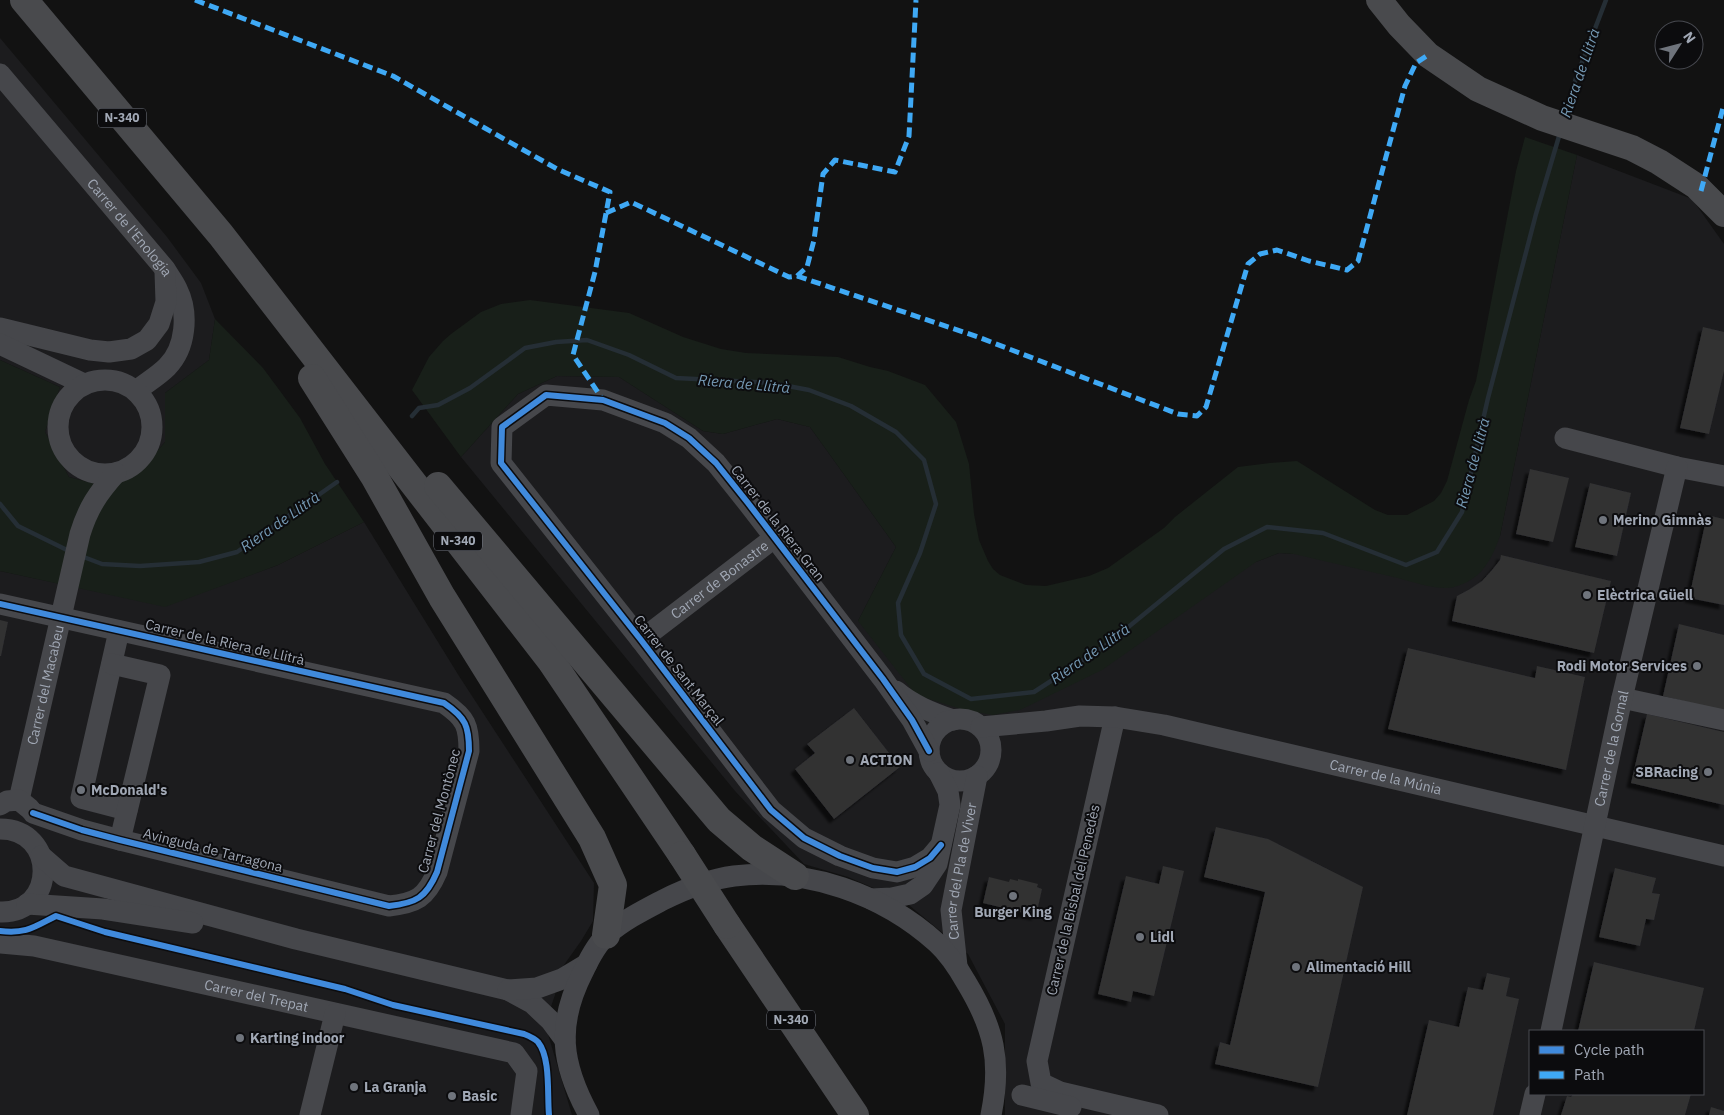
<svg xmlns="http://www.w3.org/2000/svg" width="1724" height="1115" font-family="'IBM Plex Sans',sans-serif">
	<defs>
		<filter id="shadow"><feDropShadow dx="-4.5" dy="4.5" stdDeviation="1" flood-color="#0009"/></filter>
	</defs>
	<rect width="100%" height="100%" fill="#121212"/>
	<g fill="#1c1c1e" fill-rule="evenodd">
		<path d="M0 38 167 237 201 283 215 319 209 360 165 393V442L139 473 111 488 69 477 45 432 60 387 0 360Z"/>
		<path d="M1577 155 1692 199 1724 244V1115H1005V1024L968 954 904 901 848 877 804 864 735 791 461 457 518 394 557 376 619 377 703 431 723 434 777 419 810 427 896 547 858 621 1256 562 1279 553 1294 554 1500 536ZM1530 1031H1703V1094H1530Z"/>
		<path d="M364 522 459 676 594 883 593 921 581 941 559 972 555 995 545 1024 572 1115H0V571L165 606 278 565Z"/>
	</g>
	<g fill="#181f19">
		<path d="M1525 137 1577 155 1500 536C1491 561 1481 580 1454 587 1439 591 1413 582 1398 578 1363 570 1328 562 1294 554L1279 553 1256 562 1102 670 1020 710 993 715 964 710 916 695 858 621 896 547 810 427 777 419 723 434 703 431 619 377 557 376 518 394 461 457 412 390 429 357 443 341 451 334 481 312 501 304 530 300 629 313 683 337 721 349 746 353 838 357 870 367 888 371 925 385 956 422 969 464 974 514 979 540 988 561 993 569 1000 575 1026 585 1046 586 1089 576 1108 568 1164 528 1175 517 1238 467 1270 463 1297 461 1375 510 1388 515H1407L1434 501 1441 493 1447 481 1469 400 1476 381 1516 171Z"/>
		<path d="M215 319 263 368 300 418 325 464 364 522 278 565 165 607 0 571V360L60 387 45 432 69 477 111 488 138 473 165 442V393L209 360Z"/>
	</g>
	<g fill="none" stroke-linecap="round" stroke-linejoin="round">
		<g stroke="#252e35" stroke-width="4.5">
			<path d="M1565 116 1576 78 1606 0"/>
			<path d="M412 416 419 408 438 405 470 388 525 348 556 342 587 340 629 355 676 378 772 383 809 390 851 406 896 432 924 460 936 504 920 553 898 603 901 635 924 674 971 699 1034 692 1105 646 1224 549 1267 527 1323 533 1406 565 1437 552 1462 512 1488 398 1536 214 1560 133"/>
			<path d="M0 504 18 526 69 551"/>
			<path d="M81 556 102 564 140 566 199 562 237 552 337 482"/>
		</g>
	</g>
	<g fill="#313133" filter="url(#shadow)">
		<path d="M1703 327 1724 332V371L1709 434 1680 428Z"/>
		<path d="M1530 469 1569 478 1553 542 1516 534Z"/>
		<path d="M1590 483 1631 493 1617 556 1575 547Z"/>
		<path d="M1707 515 1724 519V605L1689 598Z"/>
		<path d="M1501 555 1611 581 1594 653 1452 621 1457 596 1470 589 1482 581 1492 570 1500 560Z"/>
		<path d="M0 620 8 622 1 656H0Z"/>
		<path d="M1679 624 1724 635V711L1663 696Z"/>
		<path d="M1408 648 1535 678 1537 666 1585 677 1566 770 1388 729Z"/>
		<path d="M854 708 900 767 834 819 795 769 815 753 807 744Z"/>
		<path d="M1647 714 1724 732V805L1631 783Z"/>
		<path d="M1216 827 1268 839 1363 887 1318 1087 1215 1064 1220 1042 1230 1045 1265 892 1204 877Z"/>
		<path d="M1163 866 1184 871 1154 996 1133 991 1131 1002 1098 994 1126 876 1159 884Z"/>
		<path d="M1615 868 1656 878 1652 893 1660 894 1654 920 1646 919 1640 946 1599 937Z"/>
		<path d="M989 877 1009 882 1010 879 1018 881V879L1038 884 1037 887 1042 889 1036 916 983 903Z"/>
		<path d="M1594 962 1704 988 1694 1031H1578Z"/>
		<path d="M1487 973 1510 978 1506 996 1519 999 1493 1115H1407L1429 1020 1459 1027 1468 987 1483 990Z"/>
		<path d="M1573 1094H1691L1685 1115H1561L1567 1096 1571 1097Z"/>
		<path d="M1711 1107 1724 1111V1115H1709Z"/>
	</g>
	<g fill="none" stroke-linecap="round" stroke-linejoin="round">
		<g stroke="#46474b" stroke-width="21">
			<path id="s1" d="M0 74 165 269C169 276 174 282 177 289 189 313 186 348 167 367 158 376 146 383 136 391"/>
			<path d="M0 328 90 350 109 352 131 349 147 340 159 324 166 302 165 272"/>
			<path d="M0 344 84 384"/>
			<circle cx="105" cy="427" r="47"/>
			<path d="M1565 438 1677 467 1724 476"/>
			<path d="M0 604 444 703C466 718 469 726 469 751L437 872C426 898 416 903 389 906L120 840 82 830 33 813"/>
			<path d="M119 631 81 798 127 810"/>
			<path id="s2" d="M641 640 774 538"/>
			<path d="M112 664 160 675 120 840"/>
			<path d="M896 691C912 705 933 713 953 720"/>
			<path d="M1622 698 1724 720"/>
			<path d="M1115 717 1037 1061 1041 1083 1060 1092 1158 1115"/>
			<circle cx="960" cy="750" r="31"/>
			<path id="s3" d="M981 727 1046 721 1080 716 1115 717 1164 725 1724 856"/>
			<path d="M929 751 912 720 883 679 748 503 716 463 689 438 665 423 603 400 546 395 502 427 501 463 641 640 771 810 804 838 840 856 873 868 897 872 915 867 930 858 941 845"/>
			<path id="s4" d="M19 800 80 534C88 508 98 493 116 473"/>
			<path d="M0 805 7 801 19 800 30 809"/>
			<path d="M0 829C58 829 57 914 0 912"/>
			<path d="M41 856 64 876 296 939 508 990 532 1003 551 1021 565 1040"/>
			<path d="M871 899 892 898 910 894 923 885 937 864 950 805 948 791 939 773"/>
			<path d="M27 904 103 909 193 923"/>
			<path id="s5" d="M0 943 34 946 514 1053 527 1071 521 1115"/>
			<path id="s6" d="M957 966 951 910 977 776"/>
			<path d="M508 990 537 988 562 979 587 964"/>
			<path id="s7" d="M1551 1031 1622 698 1677 467"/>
			<path d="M1022 1095 1071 1107"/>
			<path d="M310 1115 335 1014"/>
			<path d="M589 1115C561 1064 556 1025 583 972 589 959 597 943 608 934 624 920 644 910 663 900 683 890 711 879 734 876 806 867 883 894 937 943 949 954 958 968 966 982 994 1028 1002 1061 991 1115"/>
			<path d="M1530 1115 1535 1094"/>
		</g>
		<path stroke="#494a4d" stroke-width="26" d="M1379 0 1399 25 1428 55 1478 89 1542 118 1632 148 1659 162 1696 186 1724 214"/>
		<g stroke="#494a4d" stroke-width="28">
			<path d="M24 0 221 235 551 661 682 855"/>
			<path d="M312 378 374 476 442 597 592 838 613 885 606 935"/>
			<path d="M438 486 719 820 752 848 795 876"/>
			<path d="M727 925 855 1115"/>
		</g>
		<path stroke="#494a4d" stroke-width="28" d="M682 855 727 925"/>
		<g stroke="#3fa9f5" stroke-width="5" stroke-dasharray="10 5" stroke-linecap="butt">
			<path d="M195 0 393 76 557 169 610 192 595 272 573 355 603 400"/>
			<path d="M1701 191 1724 104"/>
			<path d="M606 213 631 202 789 277 797 276 807 267 814 240 823 174 835 160 895 172 909 136 916 0"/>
			<path d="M797 276 978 337 1178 414 1197 416 1206 407 1248 264 1260 254 1277 250 1309 261 1347 270 1358 261 1405 86 1416 63 1428 55"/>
		</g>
		<g stroke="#0c0c0e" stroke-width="9">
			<g id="cycleway">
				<path d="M0 604 444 703C466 718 469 726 469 751L437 872C426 898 416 903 389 906L120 840 82 830 33 813"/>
				<path d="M929 751 912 720 883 679 748 503 716 463 689 438 665 423 603 400 546 395 502 427 501 463 641 640 771 810 804 838 840 856 873 868 897 872 915 867 930 858 941 845"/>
				<path d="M0 931C27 934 34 927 56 916L105 932 345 989 393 1005 524 1034C529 1036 534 1038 538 1042 551 1058 547 1095 549 1115"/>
			</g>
		</g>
		<use href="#cycleway" stroke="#408adc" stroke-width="6"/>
	</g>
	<g fill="#6f747c" stroke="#0c0c0e" stroke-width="2">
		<circle cx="1603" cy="520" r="5"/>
		<circle cx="1587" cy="595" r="5"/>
		<circle cx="1697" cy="666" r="5"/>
		<circle cx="850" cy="760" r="5"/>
		<circle cx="1708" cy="772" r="5"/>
		<circle cx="81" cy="790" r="5"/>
		<circle cx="1013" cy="896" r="5"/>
		<circle cx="1140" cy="937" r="5"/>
		<circle cx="1296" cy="967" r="5"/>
		<circle cx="240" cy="1038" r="5"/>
		<circle cx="354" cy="1087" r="5"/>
		<circle cx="452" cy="1096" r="5"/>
	</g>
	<g text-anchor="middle" stroke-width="4" stroke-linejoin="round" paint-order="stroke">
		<g fill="#0c0c0e" stroke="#747983" stroke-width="1">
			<rect x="98" y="108.5" width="48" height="19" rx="4"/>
			<rect x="434" y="531.5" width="48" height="19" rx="4"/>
			<rect x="767" y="1010.5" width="48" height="19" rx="4"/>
		</g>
		<g font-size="12" font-weight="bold" fill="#a1a8b5">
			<text x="122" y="122">N-340</text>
			<text x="458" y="545">N-340</text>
			<text x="791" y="1024">N-340</text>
		</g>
		<g font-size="14" fill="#a1a8b5" stroke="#0c0c0e">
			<text dy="5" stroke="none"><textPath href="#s1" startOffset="201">Carrer de l'Enologia</textPath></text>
			<text transform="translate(778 523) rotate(52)" y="5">Carrer de la Riera Gran</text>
			<text dy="5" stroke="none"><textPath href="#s2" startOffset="99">Carrer de Bonastre</textPath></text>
			<text transform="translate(225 642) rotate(13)" y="5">Carrer de la Riera de Llitrà</text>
			<text transform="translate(679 670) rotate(52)" y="5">Carrer de Sant Marçal</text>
			<text dy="5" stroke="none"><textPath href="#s4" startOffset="118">Carrer del Macabeu</textPath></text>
			<text dy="5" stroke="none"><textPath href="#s7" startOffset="289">Carrer de la Gornal</textPath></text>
			<text dy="5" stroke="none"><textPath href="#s3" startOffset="412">Carrer de la Múnia</textPath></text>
			<text transform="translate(439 811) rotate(-75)" y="5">Carrer del Montònec</text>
			<text transform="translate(213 850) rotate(14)" y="5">Avinguda de Tarragona</text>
			<text dy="5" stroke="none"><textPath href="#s6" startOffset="96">Carrer del Pla de Viver</textPath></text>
			<text transform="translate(1073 900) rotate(-77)" y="5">Carrer de la Bisbal del Penedès</text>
			<text dy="5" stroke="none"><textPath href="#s5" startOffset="262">Carrer del Trepat</textPath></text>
		</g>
		<g font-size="14" font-weight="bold" fill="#a1a8b5" stroke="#0c0c0e" text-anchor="start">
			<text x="1613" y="525">Merino Gimnàs</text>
			<text x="1597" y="600">Elèctrica Güell</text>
			<text x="1687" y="671" text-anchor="end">Rodi Motor Services</text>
			<text x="860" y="765">ACTION</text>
			<text x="1698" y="777" text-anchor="end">SBRacing</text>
			<text x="91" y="795">McDonald's</text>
			<text x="1013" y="917" text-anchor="middle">Burger King</text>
			<text x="1150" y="942">Lidl</text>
			<text x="1306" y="972">Alimentació Hill</text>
			<text x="250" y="1043">Karting indoor</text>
			<text x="364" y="1092">La Granja</text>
			<text x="462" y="1101">Basic</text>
		</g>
		<g font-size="15" font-style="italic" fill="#7599b4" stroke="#0c0c0e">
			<text transform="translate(1580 73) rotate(-71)" y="5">Riera de Llitrà</text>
			<text transform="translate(744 384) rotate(5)" y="5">Riera de Llitrà</text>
			<text transform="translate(1473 463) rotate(-75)" y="5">Riera de Llitrà</text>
			<text transform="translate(280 522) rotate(-35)" y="5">Riera de Llitrà</text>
			<text transform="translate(1090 654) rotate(-35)" y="5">Riera de Llitrà</text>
		</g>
	</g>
	<rect x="1529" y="1030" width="175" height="65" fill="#0c0c0e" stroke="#484a51"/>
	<rect x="1539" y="1046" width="25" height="8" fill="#408adc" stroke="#484a51"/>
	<text x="1574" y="1055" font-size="15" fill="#a1a8b5">Cycle path</text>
	<rect x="1539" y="1071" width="25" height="8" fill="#3fa9f5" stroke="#484a51"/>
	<text x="1574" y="1080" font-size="15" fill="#a1a8b5">Path</text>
	<g transform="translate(1679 45) rotate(54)"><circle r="24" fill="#0c0c0e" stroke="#484a51"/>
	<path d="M0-4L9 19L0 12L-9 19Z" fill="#6f747c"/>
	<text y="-8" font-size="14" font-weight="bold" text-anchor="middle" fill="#a1a8b5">N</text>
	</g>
</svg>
